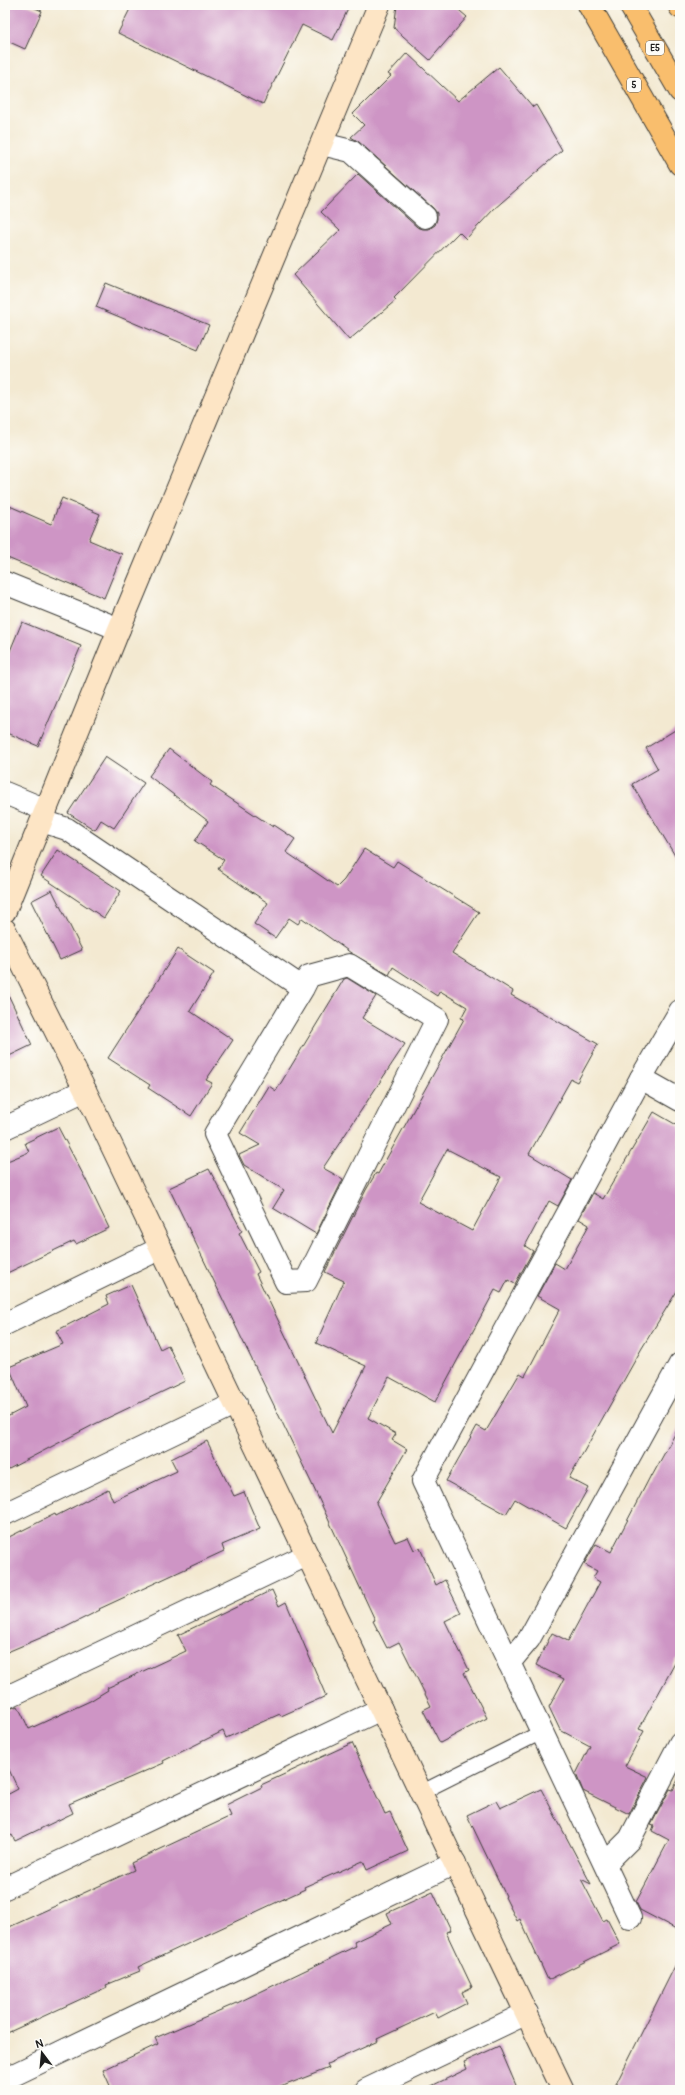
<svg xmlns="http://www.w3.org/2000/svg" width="685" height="2095" font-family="Pangolin,sans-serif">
	<rect width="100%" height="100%" fill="#fdfcf7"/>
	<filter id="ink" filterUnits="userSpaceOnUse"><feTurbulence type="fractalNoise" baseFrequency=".025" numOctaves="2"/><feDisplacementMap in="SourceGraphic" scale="8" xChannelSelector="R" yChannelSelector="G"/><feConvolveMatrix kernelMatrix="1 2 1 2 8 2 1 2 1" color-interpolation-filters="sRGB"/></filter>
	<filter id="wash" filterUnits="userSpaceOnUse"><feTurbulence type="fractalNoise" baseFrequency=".012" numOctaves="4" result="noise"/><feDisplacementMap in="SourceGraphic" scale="16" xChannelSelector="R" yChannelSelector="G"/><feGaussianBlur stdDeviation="0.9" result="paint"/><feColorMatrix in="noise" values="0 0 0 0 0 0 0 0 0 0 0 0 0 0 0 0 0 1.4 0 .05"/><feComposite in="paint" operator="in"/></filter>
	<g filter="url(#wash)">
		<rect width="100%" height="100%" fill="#f3e9d1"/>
		<g id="blocks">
			<g fill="#ce95c5" fill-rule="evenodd">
				<path d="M5 5H28L42 11 25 49 5 40Z"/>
				<path d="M132 5H350L333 40 302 25 263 104 118 33Z"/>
				<path d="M397 5H453L467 17 430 60 394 28Z"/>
				<path d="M407 53 458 101 499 67 533 107 536 105 562 150 494 209 466 239 459 232 394 298 396 300 349 340 293 275 340 230 321 212 358 174 417 227 423 229H429L435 225 437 219V213L433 208 359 142 351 137 364 125 353 114 391 76 388 74Z"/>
				<path d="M106 283 209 325 198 350 96 307Z"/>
				<path d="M62 498 100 514 89 540 122 554 104 598 5 557V504L51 524Z"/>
				<path d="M22 622 81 646 38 746 5 732V663Z"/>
				<path d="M680 727V864L632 784 658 769 646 748Z"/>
				<path d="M169 749 212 782 210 785 273 827 274 825 295 839 286 852 337 887 344 880 364 849 393 867 397 861 479 912 452 953 513 991 511 995 598 1044 577 1082 571 1079 529 1154 572 1180 558 1206 549 1201 525 1246 533 1251 515 1284 508 1280 501 1293 495 1290 435 1402 389 1377 368 1418 396 1434 392 1440 407 1449 376 1503 395 1542 408 1537 414 1550 420 1548 436 1585 445 1580 461 1613 445 1621 469 1670 464 1673 487 1718 440 1743 423 1710 431 1706 399 1642 387 1648 373 1621 375 1620 311 1482 169 1188 209 1169 242 1231 239 1233 259 1272 256 1274 332 1433 366 1366 316 1343 344 1281 325 1272 366 1190 376 1173 378 1174 464 1019 461 1018 467 1007 440 991 437 996 393 967 389 975 351 953 302 918 298 924 289 918 275 938 254 924 268 903 218 869 224 860 195 841 208 821 149 776ZM447 1149 501 1177 472 1231 418 1202Z"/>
				<path d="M105 757 144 783 114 828 101 820 95 830 68 813Z"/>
				<path d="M58 850 121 891 104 918 41 876Z"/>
				<path d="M52 890 82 950 60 960 31 901Z"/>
				<path d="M178 949 214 973 190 1011 233 1040 206 1080 212 1083 191 1116 148 1088 150 1085 108 1058Z"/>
				<path d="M347 978 376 996 362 1018 405 1044 323 1168 343 1179 316 1234 273 1208 284 1190 244 1165 239 1155 260 1145 240 1133 269 1086 276 1091 344 979Z"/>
				<path d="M5 988 32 1045 5 1058Z"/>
				<path d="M654 1112 680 1127V1286L642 1348 569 1478 588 1488 566 1528 515 1499 506 1514 446 1481 477 1426 486 1431 520 1373 525 1376 560 1309 537 1296 555 1263 565 1269 589 1225 579 1219 593 1193 603 1199Z"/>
				<path d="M58 1127 86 1180 109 1228 76 1244 74 1241 5 1274V1162L29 1152 25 1143Z"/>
				<path d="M131 1285 160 1349 168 1345 185 1381 95 1424 5 1471V1418L26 1407 9 1367 63 1344 56 1331 109 1304 106 1296Z"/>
				<path d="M680 1425V1654L639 1729 644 1731 625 1766 648 1777 629 1814 583 1791 576 1774 590 1746 560 1730 549 1707 564 1679 536 1665 552 1633 568 1641 600 1582 593 1578 597 1571 584 1564 596 1544 611 1552 651 1475 652 1476Z"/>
				<path d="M207 1441 234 1496 244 1492 260 1529 222 1545 224 1551 99 1609 100 1610 64 1628 5 1653V1539L55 1514 56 1516 108 1489 113 1501 177 1471 171 1459Z"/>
				<path d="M272 1590 279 1606 286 1602 326 1696 281 1716 280 1714 226 1738 223 1731 163 1761 164 1763 69 1804 73 1813 15 1841 12 1835 5 1838V1796L18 1789 5 1761V1710L18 1706 29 1729 90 1701 108 1690 107 1688 186 1651 178 1635Z"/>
				<path d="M352 1743 385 1814 390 1812 408 1851 367 1870 363 1861 304 1887 305 1889 138 1967 140 1971 106 1985 107 1987 5 2034V1929L134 1870 131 1863 231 1816 226 1805 262 1787 261 1785Z"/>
				<path d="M680 1776V1931L640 1910 636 1902 669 1840 652 1831 654 1826 651 1825 670 1789 673 1790Z"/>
				<path d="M541 1789 591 1884 581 1879 603 1921 607 1919 620 1944 548 1980 520 1919 517 1921 505 1897 506 1896 467 1815 496 1801 500 1808Z"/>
				<path d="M433 1892 451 1930 446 1932 472 1987 462 1992 467 2003 438 2018 435 2012 377 2039 378 2041 327 2064 329 2068 273 2090H112L103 2070 158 2044 155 2038 235 2004 356 1946 354 1942 392 1924 387 1913Z"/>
				<path d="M680 1956V2090H613Z"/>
				<path d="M499 2046 518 2090H423L467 2069 464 2062Z"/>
			</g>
		</g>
	</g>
	<g filter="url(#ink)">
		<use href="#blocks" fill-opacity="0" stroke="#3c3b37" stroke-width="1"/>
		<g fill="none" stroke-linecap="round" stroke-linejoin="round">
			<g stroke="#3c3b37" stroke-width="16">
				<path id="lane" d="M422 1792 542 1732"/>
			</g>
			<g stroke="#3c3b37" stroke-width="24">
				<g id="street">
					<path d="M322 144 351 151 425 217"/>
					<path d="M5 583 119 629"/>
					<path d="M5 793 46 810"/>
					<path d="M42 821 67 829 303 988 309 976 349 965 437 1019 306 1281 286 1282 215 1134 303 988"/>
					<path d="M641 1078 680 1100"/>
					<path d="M5 1128 85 1090"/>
					<path d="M5 1324 161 1248"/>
					<path d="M5 1514 236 1403"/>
					<path d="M509 1663 529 1639 680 1364"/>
					<path d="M5 1698 307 1555"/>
					<path d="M605 1864 630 1839 680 1743"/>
					<path d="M5 1888 381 1709"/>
					<path d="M630 1918 423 1481 641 1078 680 1011"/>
					<path d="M5 2079 455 1863"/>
					<path d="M366 2090 527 2013"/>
				</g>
			</g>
			<g stroke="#3c3b37" stroke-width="24">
				<g id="secondary">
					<path d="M5 911 119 629 379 5"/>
					<path d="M5 930 85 1090 563 2090"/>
				</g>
			</g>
			<g stroke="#3c3b37" stroke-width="24">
				<g id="highway">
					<path d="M589 5 680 164"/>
					<path d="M630 5 680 91"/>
					<path d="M679 5 680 7"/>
				</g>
			</g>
			<use href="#lane" stroke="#fff" stroke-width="14"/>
			<use href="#street" stroke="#fff" stroke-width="22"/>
			<use href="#secondary" stroke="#fde5c5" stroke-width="22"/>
			<use href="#highway" stroke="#f9be6d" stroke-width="22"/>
		</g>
	</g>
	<g text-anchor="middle" stroke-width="3" stroke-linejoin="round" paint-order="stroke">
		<g fill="#fdfcf7" stroke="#605f5e" stroke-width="1">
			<rect x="646" y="41" width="18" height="14" rx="3"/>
			<rect x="627" y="78" width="14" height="14" rx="3"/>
		</g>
		<g font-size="9" font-weight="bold" fill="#1c1c1c">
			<text x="655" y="51">E5</text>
			<text x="634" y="88">5</text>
		</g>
	</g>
	<rect width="685" height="2095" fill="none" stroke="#fdfcf7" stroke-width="20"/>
	<g transform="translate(42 2053) rotate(344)" stroke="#fdfcf7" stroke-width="3" paint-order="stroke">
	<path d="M0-3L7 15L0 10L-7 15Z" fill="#1c1c1c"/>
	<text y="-6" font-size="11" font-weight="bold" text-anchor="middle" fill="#1c1c1c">N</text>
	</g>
</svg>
